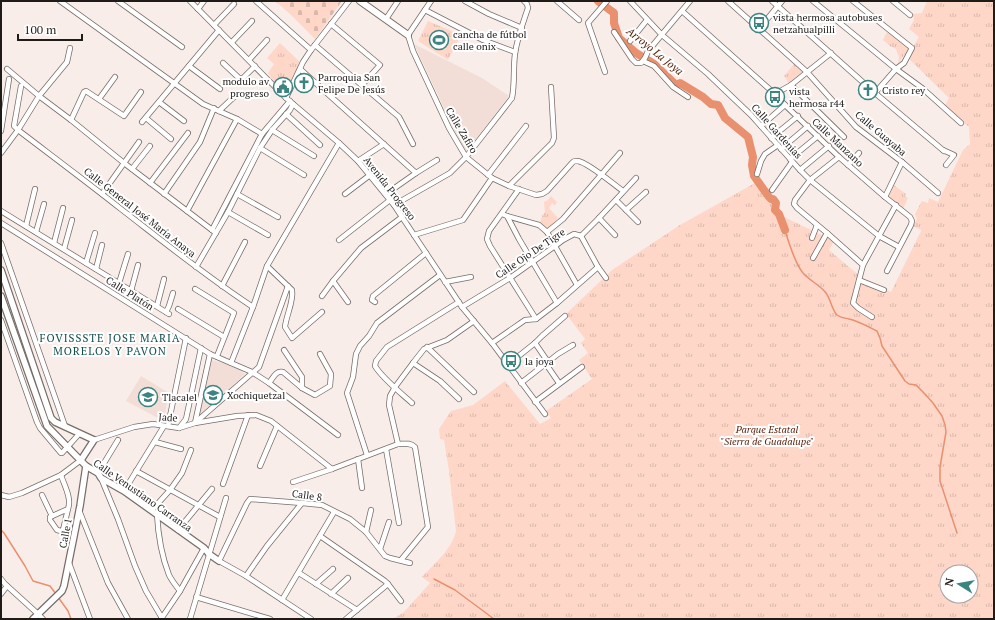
<svg xmlns="http://www.w3.org/2000/svg" width="995" height="620" font-family="'PT Serif',serif">
	<defs>
		<pattern id="cemetery-stones" width="16" height="16" patternUnits="userSpaceOnUse"><rect width="16" height="16" fill="#fed7c9"/><path d="M2 7V4a2 2 0 0 1 4 0v3zM10 15v-3a2 2 0 0 1 4 0v3z" fill="#d9b8ac"/></pattern>
		<pattern id="park-tufts" width="24" height="20" patternUnits="userSpaceOnUse"><rect width="24" height="20" fill="#fed7c9"/><path d="M3 7l-1-3M5 7V3M7 7l1-3M15 17l-1-3M17 17v-4M19 17l1-3" fill="none" stroke="#d9b8ac"/></pattern>
	</defs>
	<rect width="100%" height="100%" fill="#f9ede9"/>
	<g fill="#f2ded7">
		<path d="M414 44 482 78 509 96 465 153Z"/>
		<path d="M211 360 235 366 245 374 199 417Z"/>
		<path d="M141 376 169 393 164 418 156 417 126 401Z"/>
	</g>
	<path fill="url(#cemetery-stones)" d="M275 1H342L315 39 290 14Z"/>
	<g fill="url(#park-tufts)" fill-rule="evenodd">
		<path d="M927 1H994V619H393L404 612 430 583 422 577C435 563 452 549 456 531L449 471 444 440 440 439 439 429 451 411 473 405 505 381 540 424 551 418 546 411 592 379 579 360 588 353 581 343 585 339 566 314 612 270 680 225 755 183 782 216 834 241 829 250 861 277 891 292 921 231V230L913 226 917 219 915 214 922 201 928 203 929 198 938 202 963 150 970 144 969 127 945 105 949 98 907 57 919 37 909 29 914 20 913 14 922 13ZM947 572H971V596H947Z"/>
		<path d="M428 21 461 35 448 60 418 41Z"/>
		<path d="M887 32 909 48 898 64 899 57 896 49 890 46 883 40Z"/>
		<path d="M280 43 300 62 286 92 274 82 268 73 274 64 267 58Z"/>
		<path d="M794 64 804 73 790 85 784 76Z"/>
		<path d="M894 185 906 194 905 196 908 198 903 209 889 197Z"/>
		<path d="M551 196 557 202 555 205 552 203 549 208 558 218 549 227 547 228 540 223 542 216 545 212 544 202 548 200Z"/>
	</g>
	<g fill="none" stroke-linecap="round" stroke-linejoin="round">
		<g stroke="#e9906f" stroke-width="1.5">
			<path d="M785 230C788 241 796 265 803 273 810 281 820 285 826 293 831 300 832 310 837 315 841 318 845 318 849 319 859 321 868 327 877 331L880 338 882 346 905 381 909 384 916 385 923 392 933 403 942 416 945 425 946 432 940 467V481L957 533"/>
			<path d="M1 530 4 533 25 566 33 581 50 586 56 594"/>
			<path d="M434 579 455 590 494 619"/>
			<path d="M58 597 68 611 71 619"/>
		</g>
		<path stroke="#e9906f" stroke-width="8" d="M598 1 614 13V23L619 38 636 53 654 64 676 85 680 83 703 97 711 104 718 105 725 118 748 137 753 157 752 165 754 176 769 197 771 199H773L776 203 775 210 779 214 785 230"/>
		<g stroke="#776d69" stroke-width="6">
			<g id="minor">
				<path d="M60 1 203 104 237 119 262 134"/>
				<path d="M118 1 182 47"/>
				<path d="M190 1 286 98 339 143 358 161 394 205 462 307 492 343 545 414"/>
				<path d="M256 1 311 50"/>
				<path d="M431 1 408 35 413 51 449 128 466 157 492 178 509 186 536 195 542 194 547 191 572 163C574 161 574 161 578 161 589 163 613 184 623 191"/>
				<path d="M465 1 489 14 522 28"/>
				<path d="M557 1 579 20"/>
				<path d="M630 1 662 35 708 74 751 115 800 170 810 180 879 236 899 247"/>
				<path d="M728 1 807 72 856 127 902 162 938 193"/>
				<path d="M772 1 875 93 944 151"/>
				<path d="M813 1 896 69 922 88 961 123"/>
				<path d="M853 1 912 48 904 63 896 69 875 93"/>
				<path d="M893 1 910 15"/>
				<path d="M198 9 204 1"/>
				<path d="M425 10 483 40 515 52"/>
				<path d="M682 11 775 94 785 105 839 157 885 197 910 217 912 221 911 225 887 271"/>
				<path d="M386 19 398 1"/>
				<path d="M331 24 380 65 362 85"/>
				<path d="M214 25 234 4"/>
				<path d="M759 29 782 1"/>
				<path d="M614 32 632 59 636 63H641L645 58 648 51 690 1"/>
				<path d="M630 41 647 20"/>
				<path d="M232 42 252 21"/>
				<path d="M315 45 399 117 413 144"/>
				<path d="M249 60 267 40"/>
				<path d="M643 61 654 66 673 87 688 97"/>
				<path d="M223 63 240 79 243 78 255 66"/>
				<path d="M189 66 220 89"/>
				<path d="M7 69 39 96 71 120 124 163 216 233"/>
				<path d="M300 69 416 173"/>
				<path d="M605 72 588 23 607 1"/>
				<path d="M791 85 844 137"/>
				<path d="M21 86 14 126 18 130C52 156 87 182 121 209 165 243 207 277 253 307"/>
				<path d="M775 94 791 85 831 53"/>
				<path d="M286 98 303 62 311 50 349 1"/>
				<path d="M99 99 115 77"/>
				<path d="M159 102 184 121"/>
				<path d="M219 111 236 95"/>
				<path d="M286 114 320 145"/>
				<path d="M146 118 171 139"/>
				<path d="M71 120 84 92 86 91 124 116 141 92"/>
				<path d="M142 122 219 30"/>
				<path d="M761 126 785 105"/>
				<path d="M272 130 314 156"/>
				<path d="M1 131 9 79"/>
				<path d="M771 138 798 116"/>
				<path d="M260 148 304 175"/>
				<path d="M781 149 808 126"/>
				<path d="M943 150 954 155 946 165"/>
				<path d="M1 153 18 130 39 96 67 62 70 48"/>
				<path d="M839 157 810 180 795 200 794 204 797 208 827 233 863 265"/>
				<path d="M790 159 818 136"/>
				<path d="M358 161 384 144"/>
				<path d="M848 165 859 153"/>
				<path d="M132 169 150 146"/>
				<path d="M800 170 829 146"/>
				<path d="M757 174 761 161 765 154 778 145"/>
				<path d="M488 175 526 126"/>
				<path d="M150 183 188 133"/>
				<path d="M509 186 552 143 554 138 551 87"/>
				<path d="M519 189 489 231 487 239 490 246 536 319"/>
				<path d="M772 190 792 162"/>
				<path d="M102 194 139 142"/>
				<path d="M164 194 200 142 214 108"/>
				<path d="M237 194 278 217"/>
				<path d="M345 194 370 175"/>
				<path d="M386 194 416 173 437 160"/>
				<path d="M885 197 902 162"/>
				<path d="M616 200 638 222"/>
				<path d="M394 205 450 173 466 157 512 98C515 83 513 69 515 54 517 38 523 23 528 8L527 4 524 1"/>
				<path d="M626 210 646 192"/>
				<path d="M1 211 169 314"/>
				<path d="M187 211 237 119"/>
				<path d="M228 212 268 235"/>
				<path d="M502 214 507 216 519 239 557 303"/>
				<path d="M507 216 539 225 547 232 577 285"/>
				<path d="M599 218 615 235"/>
				<path d="M1 223 210 354 252 372 269 383 338 435"/>
				<path d="M26 226 35 189"/>
				<path d="M212 230 262 134 290 101"/>
				<path d="M36 232 44 204"/>
				<path d="M547 232 563 219 620 153"/>
				<path d="M414 235 463 220 492 178"/>
				<path d="M581 236 599 218 636 178"/>
				<path d="M581 236 598 267 606 278"/>
				<path d="M812 238 817 225"/>
				<path d="M339 240 390 200"/>
				<path d="M1 243 65 426"/>
				<path d="M54 243 63 208"/>
				<path d="M64 249 72 220"/>
				<path d="M813 258 827 233"/>
				<path d="M86 263 95 233"/>
				<path d="M267 266 292 290C294 301 286 316 285 327L292 338 322 312"/>
				<path d="M196 267 228 212 260 148 272 130 290 110 293 104"/>
				<path d="M96 269 102 245"/>
				<path d="M859 280 884 290"/>
				<path d="M333 281 348 302"/>
				<path d="M445 282 471 277"/>
				<path d="M119 283 128 254"/>
				<path d="M222 286 245 242"/>
				<path d="M195 289 234 313 217 356"/>
				<path d="M131 291 138 265"/>
				<path d="M322 296 333 281 361 248 402 217"/>
				<path d="M375 302 372 300 373 296 426 253"/>
				<path d="M157 306 164 279"/>
				<path d="M462 307 510 278 555 246 563 240 574 234 581 236"/>
				<path d="M178 309 224 337"/>
				<path d="M166 312 169 306 173 293"/>
				<path d="M872 317 858 308 853 303 863 265 896 205"/>
				<path d="M1 320 37 422 40 428 61 453H62L79 434"/>
				<path d="M492 343 525 320 536 319 557 303 598 267"/>
				<path d="M535 343 546 359 548 367 559 383"/>
				<path d="M427 347 474 392"/>
				<path d="M284 350 302 377V388"/>
				<path d="M231 363 253 307 267 266 339 143"/>
				<path d="M413 363 440 381 459 399"/>
				<path d="M507 363 520 355 535 343 542 336 565 316"/>
				<path d="M269 383C273 378 276 370 283 372L302 388 315 395 330 386 331 374 320 354"/>
				<path d="M521 383 558 354 573 345"/>
				<path d="M535 402 582 367"/>
				<path d="M412 403C401 393 382 378 375 366L376 361 387 347 459 302"/>
				<path d="M196 422 259 367 288 286"/>
				<path d="M195 423 210 354"/>
				<path d="M168 426 186 338"/>
				<path d="M179 428 186 419 201 348"/>
				<path d="M94 440 134 427 153 424 179 428 195 423 237 416 256 415 271 421 332 469"/>
				<path d="M155 442 181 449"/>
				<path d="M398 444 389 405 390 396 395 387 413 363 424 349 447 340 474 321"/>
				<path d="M386 449 399 523"/>
				<path d="M367 455 347 393 353 377 356 354 360 346 369 336 377 323 440 275"/>
				<path d="M358 459 362 488"/>
				<path d="M260 466 277 426"/>
				<path d="M136 471 220 517"/>
				<path d="M98 473 118 440"/>
				<path d="M61 475C64 485 72 498 68 509L50 517V520L57 530 61 531 63 530 68 509"/>
				<path d="M101 478 118 519 135 566 146 591 162 618"/>
				<path d="M293 482 332 469 398 444C404 444 410 442 415 447L428 527 401 560"/>
				<path d="M223 484 248 415"/>
				<path d="M124 491 164 426"/>
				<path d="M1 495 9 497 22 493 61 475 81 460"/>
				<path d="M42 495 52 516"/>
				<path d="M79 510 108 583 128 619"/>
				<path d="M152 510 170 490 182 473 191 450"/>
				<path d="M157 514C158 534 162 557 169 575 172 581 176 586 180 591"/>
				<path d="M178 530 212 489"/>
				<path d="M366 532 371 510"/>
				<path d="M320 536 385 581 388 584 401 601"/>
				<path d="M380 549 389 522"/>
				<path d="M69 563 90 619"/>
				<path d="M299 573 357 610"/>
				<path d="M246 576 267 546 302 503"/>
				<path d="M1 579 5 584 38 614 43 619"/>
				<path d="M316 584 333 569"/>
				<path d="M1 594 7 586"/>
				<path d="M331 594 348 578"/>
				<path d="M196 597 270 619"/>
				<path d="M282 600 334 512"/>
				<path d="M161 619 180 591 204 548"/>
				<path d="M190 619 226 498"/>
				<path d="M311 619 246 576 219 561 247 503 250 499 302 503 322 505 350 519 366 532 385 556 390 558 410 563"/>
				<path d="M346 619 388 584"/>
			</g>
		</g>
		<g stroke="#776d69" stroke-width="8">
			<g id="tertiary">
				<path d="M1 270 51 418 55 422 94 440 81 460"/>
				<path d="M1 296 47 426 86 466 98 473 101 478 124 491 204 548 209 554 219 561"/>
				<path d="M33 619 62 591 64 586 80 506 86 466"/>
			</g>
		</g>
		<g stroke="#776d69" stroke-width="8">
			<path id="secondary" d="M360 1 408 35"/>
		</g>
		<use href="#minor" stroke="#fff" stroke-width="4.5"/>
		<use href="#tertiary" stroke="#fff" stroke-width="5.5"/>
		<use href="#secondary" stroke="#fff" stroke-width="6"/>
	</g>
	<defs>
		<g id="bus-ring" transform="scale(1)"><circle r="9.5" fill="#fff" stroke="#3c8480" stroke-width="1.5"/><path d="M-5-6H5V4H4V6H2V4H-2V6H-4V4H-5ZM-3.5-4V0h7V-4ZM-3.5 1.2v1.5H-2V1.2ZM2 1.2v1.5H3.5V1.2Z" fill="#3c8480"/></g>
		<g id="stadium-ring" transform="scale(1)"><circle r="9.5" fill="#fff" stroke="#3c8480" stroke-width="1.5"/><path d="M0-5a6.5 5 0 1 0 0 10a6.5 5 0 1 0 0-10ZM-3.5-1.8h7v3.6h-7Z" fill="#3c8480"/></g>
		<g id="church-ring" transform="scale(1)"><circle r="9.5" fill="#fff" stroke="#3c8480" stroke-width="1.5"/><path d="M-1.2-6h2.4v3.5h3.3v2.4h-3.3V6h-2.4V-.1h-3.3v-2.4h3.3Z" fill="#3c8480"/></g>
		<g id="civic-ring" transform="scale(1)"><circle r="9.5" fill="#fff" stroke="#3c8480" stroke-width="1.5"/><path d="M-.6-6.5H3V-4.5H.6V-3L4-1V1h2V6H-6V1h2V-1L-.6-3ZM-1.2 2.5V6h2.4V2.5Z" fill="#3c8480"/></g>
		<g id="school-ring" transform="scale(1)"><circle r="9.5" fill="#fff" stroke="#3c8480" stroke-width="1.5"/><path d="M0-5L7-2L0 1L-7-2ZM-4 1L0 2.5L4 1V4Q0 6-4 4Z" fill="#3c8480"/></g>
	</defs>
	<g fill-rule="evenodd">
		<use href="#bus-ring" x="759" y="23"/>
		<use href="#stadium-ring" x="439" y="40"/>
		<use href="#church-ring" x="304" y="83"/>
		<use href="#civic-ring" x="283" y="87"/>
		<use href="#church-ring" x="868" y="90"/>
		<use href="#bus-ring" x="775" y="97"/>
		<use href="#bus-ring" x="511" y="361"/>
		<use href="#school-ring" x="213" y="395"/>
		<use href="#school-ring" x="148" y="397"/>
	</g>
	<g text-anchor="middle" stroke-width="4" stroke-linejoin="round" paint-order="stroke">
		<g font-size="10" fill="#1f1b19" stroke="#fff" text-anchor="start">
			<text x="773" y="21">vista hermosa autobuses<tspan x="773" dy="12">netzahualpilli</tspan></text>
			<text x="453" y="38">cancha de fútbol<tspan x="453" dy="12">calle onix</tspan></text>
			<text x="318" y="81">Parroquia San<tspan x="318" dy="12">Felipe De Jesús</tspan></text>
			<text x="269" y="85" text-anchor="end">modulo av<tspan x="269" dy="12">progreso</tspan></text>
			<text x="882" y="94">Cristo rey</text>
			<text x="789" y="95">vista<tspan x="789" dy="12">hermosa r44</tspan></text>
			<text x="525" y="365">la joya</text>
			<text x="227" y="399">Xochiquetzal</text>
			<text x="162" y="401">Tlacalel</text>
		</g>
		<g font-size="10" fill="#1f1b19" stroke="#fff">
			<text transform="translate(462 130) rotate(59)" y="4">Calle Zafiro</text>
			<text transform="translate(777 131) rotate(48)" y="4">Calle Gardenias</text>
			<text transform="translate(881 133) rotate(40)" y="4">Calle Guayaba</text>
			<text transform="translate(838 142) rotate(43)" y="4">Calle Manzano</text>
			<text transform="translate(390 188) rotate(52)" y="4">Avenida Progreso</text>
			<text transform="translate(140 212) rotate(38)" y="4">Calle General José María Anaya</text>
			<text transform="translate(530 253) rotate(-34)" y="4">Calle Ojo De Tigre</text>
			<text transform="translate(130 293) rotate(32)" y="4">Calle Platón</text>
			<text transform="translate(168 417) rotate(4)" y="4">Jade</text>
			<text transform="translate(143 495) rotate(35)" y="4">Calle Venustiano Carranza</text>
			<text transform="translate(307 495) rotate(8)" y="4">Calle 8</text>
			<text transform="translate(65 533) rotate(-79)" y="4">Calle 1</text>
		</g>
		<g font-size="10" font-style="italic" fill="#5e2610" stroke="#fff">
			<text x="767" y="433">Parque Estatal<tspan x="767" dy="12">"Sierra de Guadalupe"</tspan></text>
		</g>
		<g font-size="11" font-style="italic" fill="#59210a" stroke="#fff">
			<text transform="translate(655 51) rotate(39)" y="4">Arroyo La Joya</text>
		</g>
		<g font-size="11" letter-spacing="1" fill="#104e4b" stroke="#fff">
			<text x="110" y="342">FOVISSSTE JOSE MARIA<tspan x="110" dy="13">MORELOS Y PAVON</tspan></text>
		</g>
	</g>
	<rect width="995" height="620" fill="none" stroke="#1f1b19" stroke-width="4"/>
	<g transform="translate(959 584) rotate(281)"><circle r="19" fill="#ffffff" stroke="#a5a4a3"/>
	<path d="M0-3L7 15L0 10L-7 15Z" fill="#3c8480"/>
	<text y="-6" font-size="11" font-weight="bold" text-anchor="middle" fill="#1f1b19">N</text>
	</g>
	<path d="M18 34v6h64v-6" fill="none" stroke="#1f1b19" stroke-width="2"/>
	<text x="24" y="34" font-size="12" fill="#1f1b19" stroke="#ffffff" stroke-width="3" paint-order="stroke">100 m</text>
</svg>
